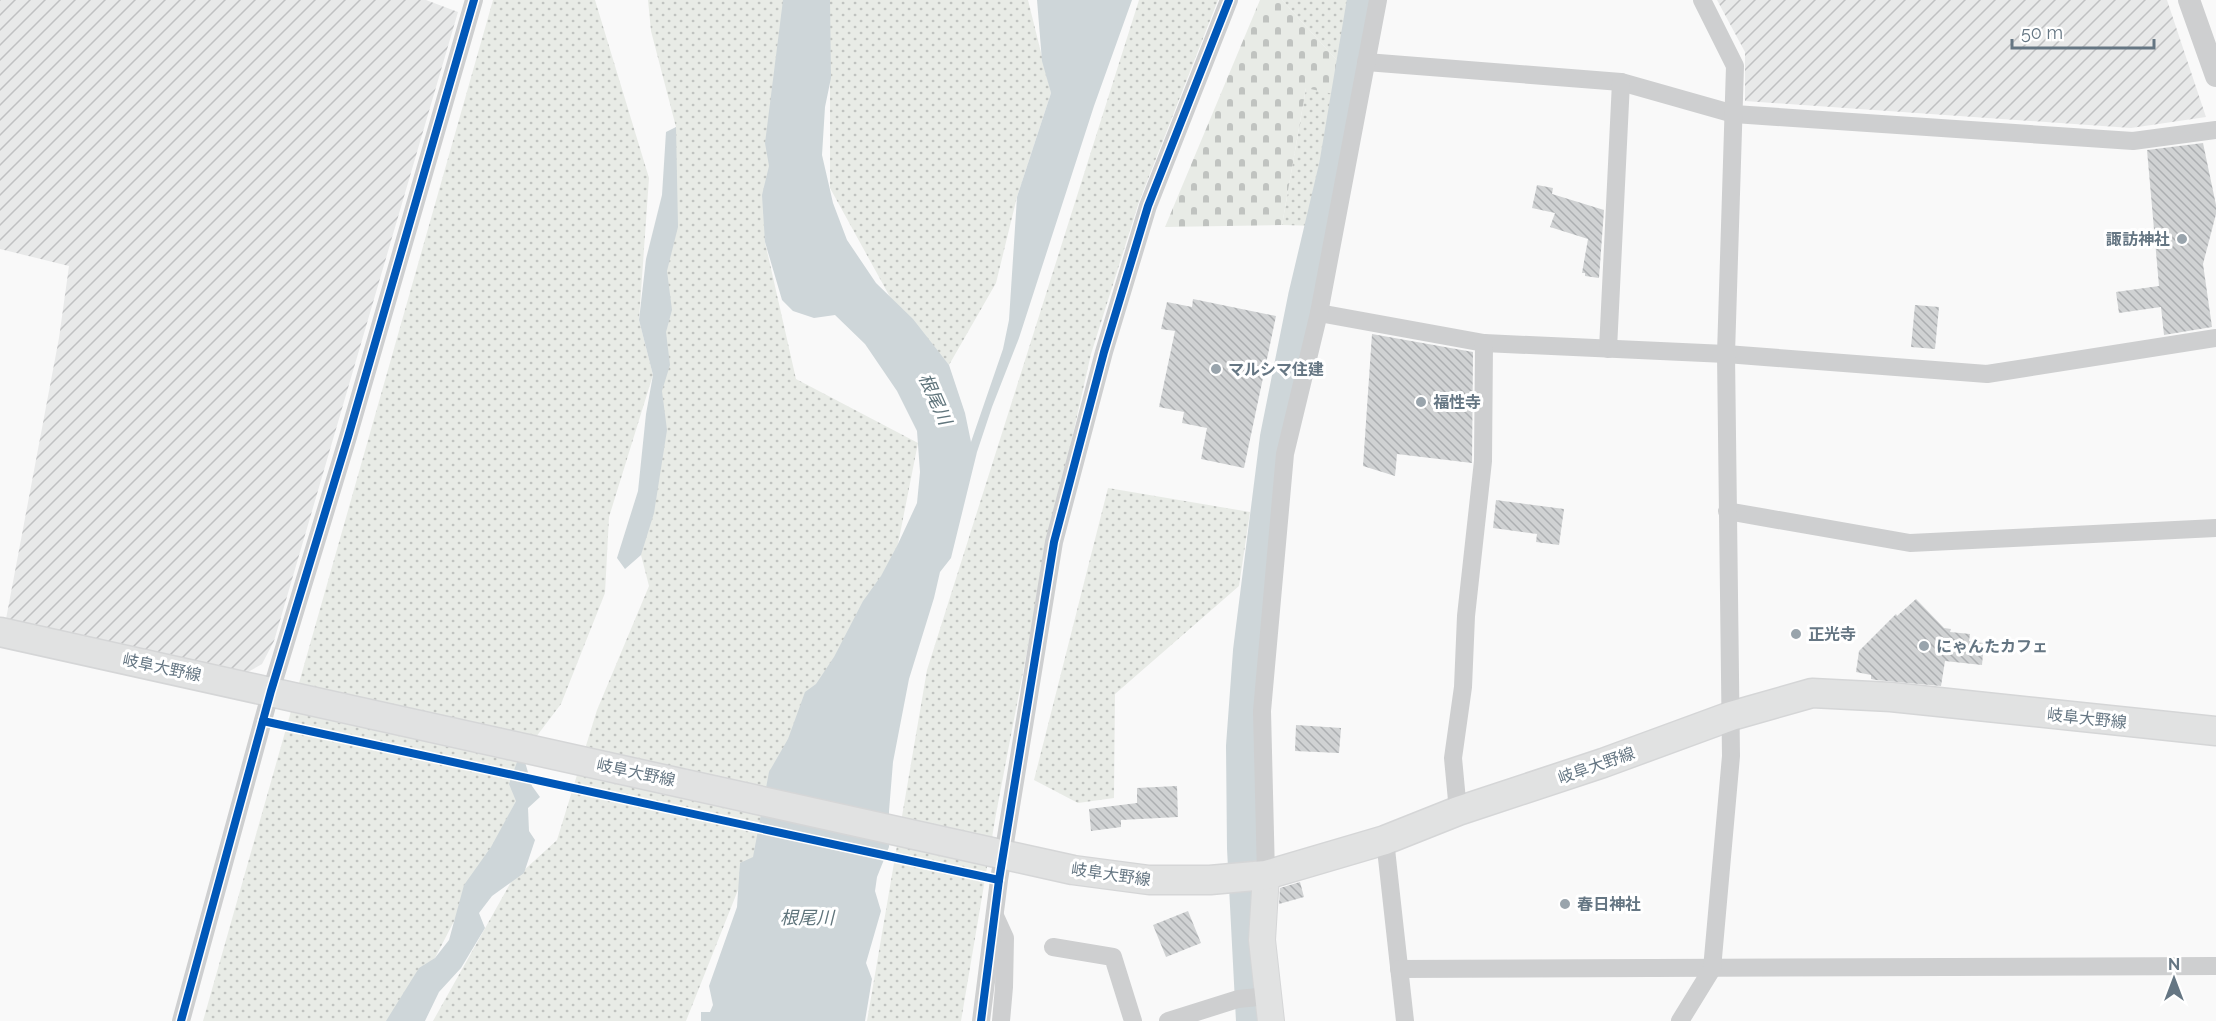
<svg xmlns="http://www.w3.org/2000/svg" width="2216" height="1021" font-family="Raleway,'Noto Sans JP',sans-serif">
	<defs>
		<pattern id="industrial-furrows" width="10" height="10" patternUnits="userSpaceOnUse" patternTransform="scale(1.5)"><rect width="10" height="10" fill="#e8e9e9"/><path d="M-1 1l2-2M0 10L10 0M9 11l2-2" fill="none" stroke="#c0c1c2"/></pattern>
		<pattern id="grass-dots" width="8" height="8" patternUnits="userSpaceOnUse" patternTransform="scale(1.5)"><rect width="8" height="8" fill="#e8ebe6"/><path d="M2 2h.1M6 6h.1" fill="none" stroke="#c0c3c0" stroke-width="1.8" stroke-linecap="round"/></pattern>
		<pattern id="cemetery-stones" width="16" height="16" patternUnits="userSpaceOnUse" patternTransform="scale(1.5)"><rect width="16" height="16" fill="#e8ebe6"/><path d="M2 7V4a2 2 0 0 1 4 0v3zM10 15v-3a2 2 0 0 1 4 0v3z" fill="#c0c3c0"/></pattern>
		<pattern id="building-back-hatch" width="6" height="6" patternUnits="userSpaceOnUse" patternTransform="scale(1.5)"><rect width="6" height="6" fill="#d0d2d3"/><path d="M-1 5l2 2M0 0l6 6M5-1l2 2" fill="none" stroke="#acafb1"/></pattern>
	</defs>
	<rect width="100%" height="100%" fill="#f9f9f9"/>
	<g fill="url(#industrial-furrows)">
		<path d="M0 0H426L458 12 274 641 262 664 248 672 6 619 59 338 69 266 0 249Z"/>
		<path d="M1717 0H2167L2206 117 2131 128 1745 101V52Z"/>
	</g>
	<g fill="url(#grass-dots)">
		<path d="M493 0H595L649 178 639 320 653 375 609 517 605 593 561 704 517 762 516 801 435 958 392 1021H203Z"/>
		<path d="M648 0H785L765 242 796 379 918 443 898 544 738 890 686 1021H433L511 882 557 840 597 710 649 586 641 555 676 127 651 31Z"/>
		<path d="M830 0H1028L1051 93 1017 197 996 283 949 365 890 297 830 188Z"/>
		<path d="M1139 0H1218L1139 202 1091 354 1043 567 996 814 961 1021H867L927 670Z"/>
		<path d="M1282 0H1360L1318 226 1282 225 1306 88 1344 68Z"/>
		<path d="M1108 488 1250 512 1239 586 1115 694 1114 798 1078 803 1034 780Z"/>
	</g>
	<path fill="url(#cemetery-stones)" d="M1260 0H1282L1344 68 1338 95 1306 88 1282 225 1165 227Z"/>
	<g fill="#ced6d9">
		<path d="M783 0H830L831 78 825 107 822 155 833 203 847 240 876 283 913 319 949 365 965 413 971 442 1003 349 1009 320 1017 197 1051 93 1042 61 1037 0H1132L1094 106 1019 338 992 407 977 452 951 558 940 572 934 598 909 679 893 762 889 811V847L877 877 875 891 881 911 866 963 872 979 865 1021H701V1012H710L713 1005 709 986 737 907 740 863 753 857 769 772 788 739 805 692 816 684 834 657 863 601 881 576 898 544 917 503 920 472 917 431 897 391 865 344 835 315 814 318 793 311 782 300 765 242 762 195 769 166 765 143Z"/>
		<path d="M676 127 678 227 667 271 672 310 666 332 670 365 662 391 667 430 654 513 641 555 625 569 617 558 638 491 646 414 653 375 639 320 646 259 662 195 666 132Z"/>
		<path d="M517 762H525L532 786 540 797 528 808 529 831 535 840 524 873 492 896 479 913 485 928 461 968 439 992 425 1021H386L419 968 435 958 449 940 464 885 491 847 516 801 509 784Z"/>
	</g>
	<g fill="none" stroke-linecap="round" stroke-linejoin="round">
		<path stroke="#ced6d9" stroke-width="34" d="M1253 1021 1244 848 1243 746 1250 651 1277 437 1305 297 1336 166 1364 0"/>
	</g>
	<g fill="url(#building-back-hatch)">
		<path d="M2203 143 2216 205V214L2203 264 2212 327 2164 335 2161 307 2119 313 2116 292 2159 286 2147 150Z"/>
		<path d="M1537 185 1553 188 1552 194 1604 210 1599 278 1585 276V273H1582L1588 239 1550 227 1555 213 1532 208Z"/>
		<path d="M1193 299 1276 316 1244 468 1201 459 1207 428 1182 423 1184 412 1159 407 1175 331 1161 329 1167 302 1192 307Z"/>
		<path d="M1915 305 1939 307 1935 349 1911 347Z"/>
		<path d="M1372 334 1473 352 1472 463 1397 454 1395 476 1363 466Z"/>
		<path d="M1496 500 1564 509 1559 545 1536 542 1537 534 1493 528Z"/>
		<path d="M1916 599 1944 628 1951 629 1950 632 1970 634 1969 641 1984 643 1982 665 1945 661 1941 686 1876 680 1871 679V675L1856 672 1859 651 1896 614 1897 616Z"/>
		<path d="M1296 725 1341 728 1339 753 1295 751Z"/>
		<path d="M1177 786 1178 817 1121 820V827L1091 831 1089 809 1137 803V788Z"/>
		<path d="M1300 882 1304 897 1279 904 1280 888Z"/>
		<path d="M1188 911 1201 943 1166 957 1153 925Z"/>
	</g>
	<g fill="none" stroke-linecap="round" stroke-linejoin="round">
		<g stroke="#d5d6d7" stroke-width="28">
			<path id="secondary" d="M1266 875 1262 940 1271 1021"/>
		</g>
		<g stroke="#d5d6d7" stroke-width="31">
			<path id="primary" d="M0 632 1073 870 1149 880H1210L1266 875 1385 840 1458 811 1603 763 1731 716 1812 693 1891 697 2216 731"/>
		</g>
		<g stroke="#cecfd0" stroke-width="18">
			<path d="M1366 62 1621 82 1734 114 2133 141 2216 130"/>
			<path d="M1319 313 1484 343 1726 354 1987 374 2216 338"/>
			<path d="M1608 349 1621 82"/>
			<path d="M1727 511 1910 543 2216 528"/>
			<path d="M1458 811 1453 758 1463 687 1466 616 1483 461 1484 343"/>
			<path d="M1385 840 1405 1021"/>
			<path d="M1266 875 1262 711 1285 454 1319 313 1378 0"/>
			<path d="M995 916 1005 938 1004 987 1001 1021"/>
			<path d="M1053 947 1113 957 1133 1021"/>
			<path d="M1399 969 2216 966"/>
			<path d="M181 1021 271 691 348 437 474 0"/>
			<path d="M981 1021 999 880 1054 542 1104 352 1148 206 1229 0"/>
			<path d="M1168 1021 1238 999 1268 996"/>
			<path d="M1680 1021 1712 969 1731 756 1726 354 1735 66 1702 0"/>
		</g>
		<path stroke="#cecfd0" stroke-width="22" d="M2189 0 2216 76"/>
		<use href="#secondary" stroke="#e1e2e2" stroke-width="26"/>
		<use href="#primary" stroke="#e1e2e2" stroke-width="28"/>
		<g stroke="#fff" stroke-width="11">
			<g id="cycleway">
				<path d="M263 721 999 880"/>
				<path d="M181 1021 271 691 348 437 474 0"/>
				<path d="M981 1021 999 880 1054 542 1104 352 1148 206 1229 0"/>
			</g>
		</g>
		<use href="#cycleway" stroke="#0057b8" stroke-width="8"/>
	</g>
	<g fill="#99a4ac" stroke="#fff" stroke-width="2">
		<circle cx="2182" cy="239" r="6"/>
		<circle cx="1216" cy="369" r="6"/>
		<circle cx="1421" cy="402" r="6"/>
		<circle cx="1796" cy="634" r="6"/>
		<circle cx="1924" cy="646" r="6"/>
		<circle cx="1565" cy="904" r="6"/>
	</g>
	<g text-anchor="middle" stroke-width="6" stroke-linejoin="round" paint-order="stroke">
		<g font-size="16" font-weight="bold" fill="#657683" stroke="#fff" text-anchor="start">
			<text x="2170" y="245" text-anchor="end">諏訪神社</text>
			<text x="1228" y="375">マルシマ住建</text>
			<text x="1433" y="408">福性寺</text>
			<text x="1808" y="640">正光寺</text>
			<text x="1936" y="652">にゃんたカフェ</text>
			<text x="1577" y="910">春日神社</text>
		</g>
		<g font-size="16" fill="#657683" stroke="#fff">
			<text transform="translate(162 667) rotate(12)" y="6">岐阜大野線</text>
			<text transform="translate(2087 718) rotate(6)" y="6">岐阜大野線</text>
			<text transform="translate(1596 765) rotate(-19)" y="6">岐阜大野線</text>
			<text transform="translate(636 772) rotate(12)" y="6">岐阜大野線</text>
			<text transform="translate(1111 874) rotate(8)" y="6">岐阜大野線</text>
		</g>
		<g font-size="18" font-style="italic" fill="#60757c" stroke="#fff">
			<text transform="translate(935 399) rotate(66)" y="6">根尾川</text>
			<text x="807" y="924">根尾川</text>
		</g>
	</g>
	<g transform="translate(2174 979)" stroke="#ffffff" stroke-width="4.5" paint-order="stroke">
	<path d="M0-4.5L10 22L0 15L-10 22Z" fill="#657683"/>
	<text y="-9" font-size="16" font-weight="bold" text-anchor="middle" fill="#657683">N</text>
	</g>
	<path d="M2012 39v9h142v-9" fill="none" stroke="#657683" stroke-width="3"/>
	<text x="2021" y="39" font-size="18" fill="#657683" stroke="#ffffff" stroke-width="4.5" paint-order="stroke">50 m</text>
</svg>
